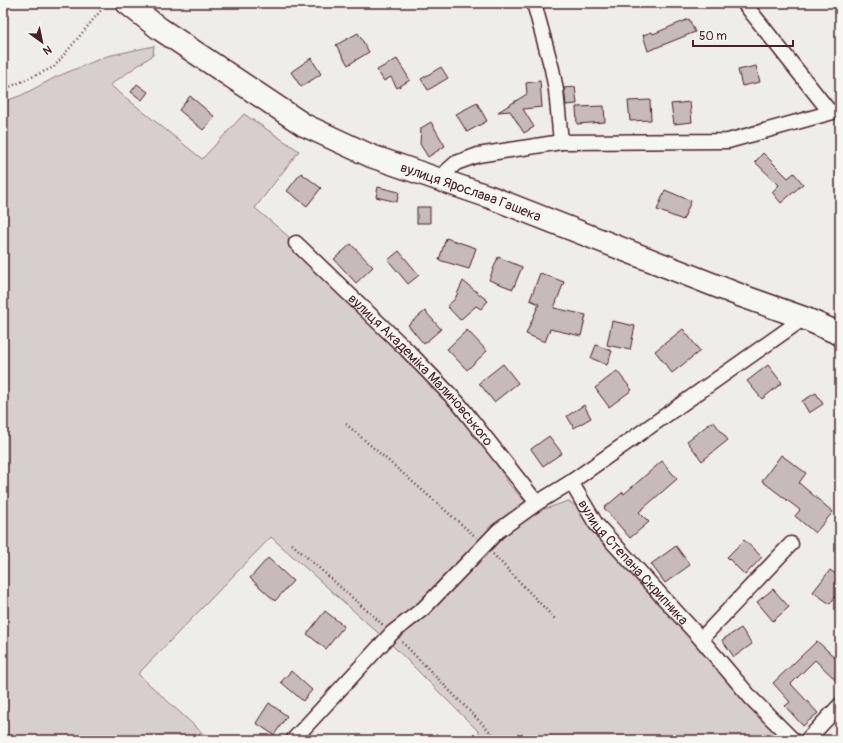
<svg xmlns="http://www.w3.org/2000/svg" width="843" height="743" font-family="Pangolin,sans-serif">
	<rect width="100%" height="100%" fill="#efedea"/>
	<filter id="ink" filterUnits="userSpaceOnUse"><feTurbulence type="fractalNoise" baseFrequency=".025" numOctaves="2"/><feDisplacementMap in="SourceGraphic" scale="8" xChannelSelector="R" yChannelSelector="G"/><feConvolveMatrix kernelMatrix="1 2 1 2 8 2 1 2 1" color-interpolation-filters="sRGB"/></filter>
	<g filter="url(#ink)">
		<path fill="#d7cfce" stroke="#90777c" d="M154 46 153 55 110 85 202 159 244 114 299 151 255 208 309 254 342 295 389 343 431 379 477 435 510 485 523 499 533 506 545 509 568 501 583 511 694 643 785 740H487L395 648 271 537 138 674 210 740H3V102L22 95 56 77 107 56Z"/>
		<g fill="#c6babb" stroke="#4a1f2b">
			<path d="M689 19 695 32 648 51 643 35 652 32 653 34Z"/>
			<path d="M358 33 369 52 348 65 336 45Z"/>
			<path d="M311 58 321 74 301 87 291 72Z"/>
			<path d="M397 59 410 80 397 88 391 77 384 81 377 70Z"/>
			<path d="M756 66 760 82 742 86 738 70Z"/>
			<path d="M441 67 448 78 428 90 421 79Z"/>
			<path d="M540 81 542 107 523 109 534 127 524 133 510 111 498 112 527 94 526 83Z"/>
			<path d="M137 84 148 92 142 100 131 92Z"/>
			<path d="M575 87 577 104 566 105 564 88Z"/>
			<path d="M190 96 215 117 203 130 179 110Z"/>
			<path d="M650 100 651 120 630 121 628 101Z"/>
			<path d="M690 102 692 122 674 124 671 104Z"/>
			<path d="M477 103 487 121 467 132 456 114Z"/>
			<path d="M604 106 605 122 577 124 576 107Z"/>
			<path d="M431 122 445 146 428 157 420 144 421 128Z"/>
			<path d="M763 153 788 178 794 173 803 184 781 203 772 192 779 185 755 162Z"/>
			<path d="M301 173 321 188 307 206 287 191Z"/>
			<path d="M378 187 399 192 397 202 376 197Z"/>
			<path d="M665 190 691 201 683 220 657 210Z"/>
			<rect x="417" y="207" width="13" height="16"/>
			<path d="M446 238 476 248 469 269 439 260Z"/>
			<path d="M351 244 373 267 356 283 334 259Z"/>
			<path d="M399 251 419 275 408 284 388 260Z"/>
			<path d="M498 257 522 267 513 289 489 280Z"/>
			<path d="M540 273 564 282 554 308 586 315 581 336 550 329 545 342 526 334 539 304 530 300Z"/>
			<path d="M463 281 488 301 481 309 476 306 460 320 447 306 455 299Z"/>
			<path d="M425 311 441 329 424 344 408 325Z"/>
			<path d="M612 321 635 326 630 350 607 345Z"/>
			<path d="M683 329 700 351 672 373 655 351Z"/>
			<path d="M467 330 487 351 467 370 447 349Z"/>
			<path d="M596 345 612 351 607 365 591 358Z"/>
			<path d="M503 364 518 383 494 402 479 383Z"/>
			<path d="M768 365 782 383 762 399 747 381Z"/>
			<path d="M617 371 632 390 609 407 595 388Z"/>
			<path d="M816 393 823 404 809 413 802 401Z"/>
			<path d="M584 405 591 418 574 428 567 416Z"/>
			<path d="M713 421 728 440 702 461 687 441Z"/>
			<path d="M549 436 562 453 543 466 531 449Z"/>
			<path d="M781 455 806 473 799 483 833 512 815 533 795 516 800 510 762 481Z"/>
			<path d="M662 461 677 479 639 512 649 522 630 538 604 508 623 492 624 494Z"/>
			<path d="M744 540 762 557 745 575 727 557Z"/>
			<path d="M676 546 690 565 665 583 651 564Z"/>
			<path d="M268 558 293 581 275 601 250 578Z"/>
			<path d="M830 570 840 577V590L830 604 813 592Z"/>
			<path d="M773 589 789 607 773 621 757 602Z"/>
			<path d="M325 611 344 626 326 649 307 634Z"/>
			<path d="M741 628 752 644 734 657 722 640Z"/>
			<path d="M817 641 840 662V684L815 660 791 684 818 713 803 726 785 706 790 702 773 683Z"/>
			<path d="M291 671 312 690 303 701 281 682Z"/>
			<path d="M269 703 287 716 274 735 256 723Z"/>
		</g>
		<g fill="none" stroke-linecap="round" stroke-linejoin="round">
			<g stroke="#4a1f2b" stroke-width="17">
				<g id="street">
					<path d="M534 3 552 69 556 90 561 142"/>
					<path d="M744 3 830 112"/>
					<path d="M444 181 447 171 456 163 478 155 561 142 728 141 840 110"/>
					<path id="s1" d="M296 243 407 350 459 404 537 503 571 482 804 318"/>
					<path id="s2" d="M571 482 596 524 701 639 751 698 793 740"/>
					<path d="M701 639 791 544"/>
					<path d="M293 740 392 633 424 608 498 531 537 503"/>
					<path d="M807 740 840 705"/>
				</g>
			</g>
			<g stroke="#4a1f2b" stroke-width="25">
				<g id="primary">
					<path id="s3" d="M127 3 160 29 304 125 371 156 490 197 742 296 804 318 840 334"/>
				</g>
			</g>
			<g stroke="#4a1f2b" stroke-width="2.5" stroke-dasharray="1 3" stroke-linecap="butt">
				<path d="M3 90 54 67 107 3"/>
				<path d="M346 424 476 537"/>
				<path d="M292 544 383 625"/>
				<path d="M493 554 555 619"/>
				<path d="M402 642 498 740"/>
			</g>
			<use href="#street" stroke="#f6f6f2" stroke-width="14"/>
			<use href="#primary" stroke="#f6f6f2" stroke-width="22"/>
		</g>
	</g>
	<g text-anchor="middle" stroke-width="3" stroke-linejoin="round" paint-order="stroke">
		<g font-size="14" fill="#4a1f2b" stroke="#f6f6f2">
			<text dy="5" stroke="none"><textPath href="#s3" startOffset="395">вулиця Ярослава Гашека</textPath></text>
			<text dy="5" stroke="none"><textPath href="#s1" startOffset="178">вулиця Академіка Малиновського</textPath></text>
			<text dy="5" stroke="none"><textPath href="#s2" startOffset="102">вулиця Степана Скрипника</textPath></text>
		</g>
	</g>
	<rect width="843" height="743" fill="none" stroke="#f6f6f2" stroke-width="16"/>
	<rect x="8" y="8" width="827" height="727" fill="none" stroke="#4a1f2b" stroke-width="1.5" filter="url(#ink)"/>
	<g transform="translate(42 42) rotate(147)" stroke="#f6f6f2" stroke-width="3" paint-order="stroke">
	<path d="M0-3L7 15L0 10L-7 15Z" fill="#4a1f2b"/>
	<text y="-6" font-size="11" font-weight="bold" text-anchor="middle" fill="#4a1f2b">N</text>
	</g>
	<path d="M693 40v6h100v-6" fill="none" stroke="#4a1f2b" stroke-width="2"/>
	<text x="699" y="40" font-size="12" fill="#4a1f2b" stroke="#f6f6f2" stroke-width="3" paint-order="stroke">50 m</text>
</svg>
